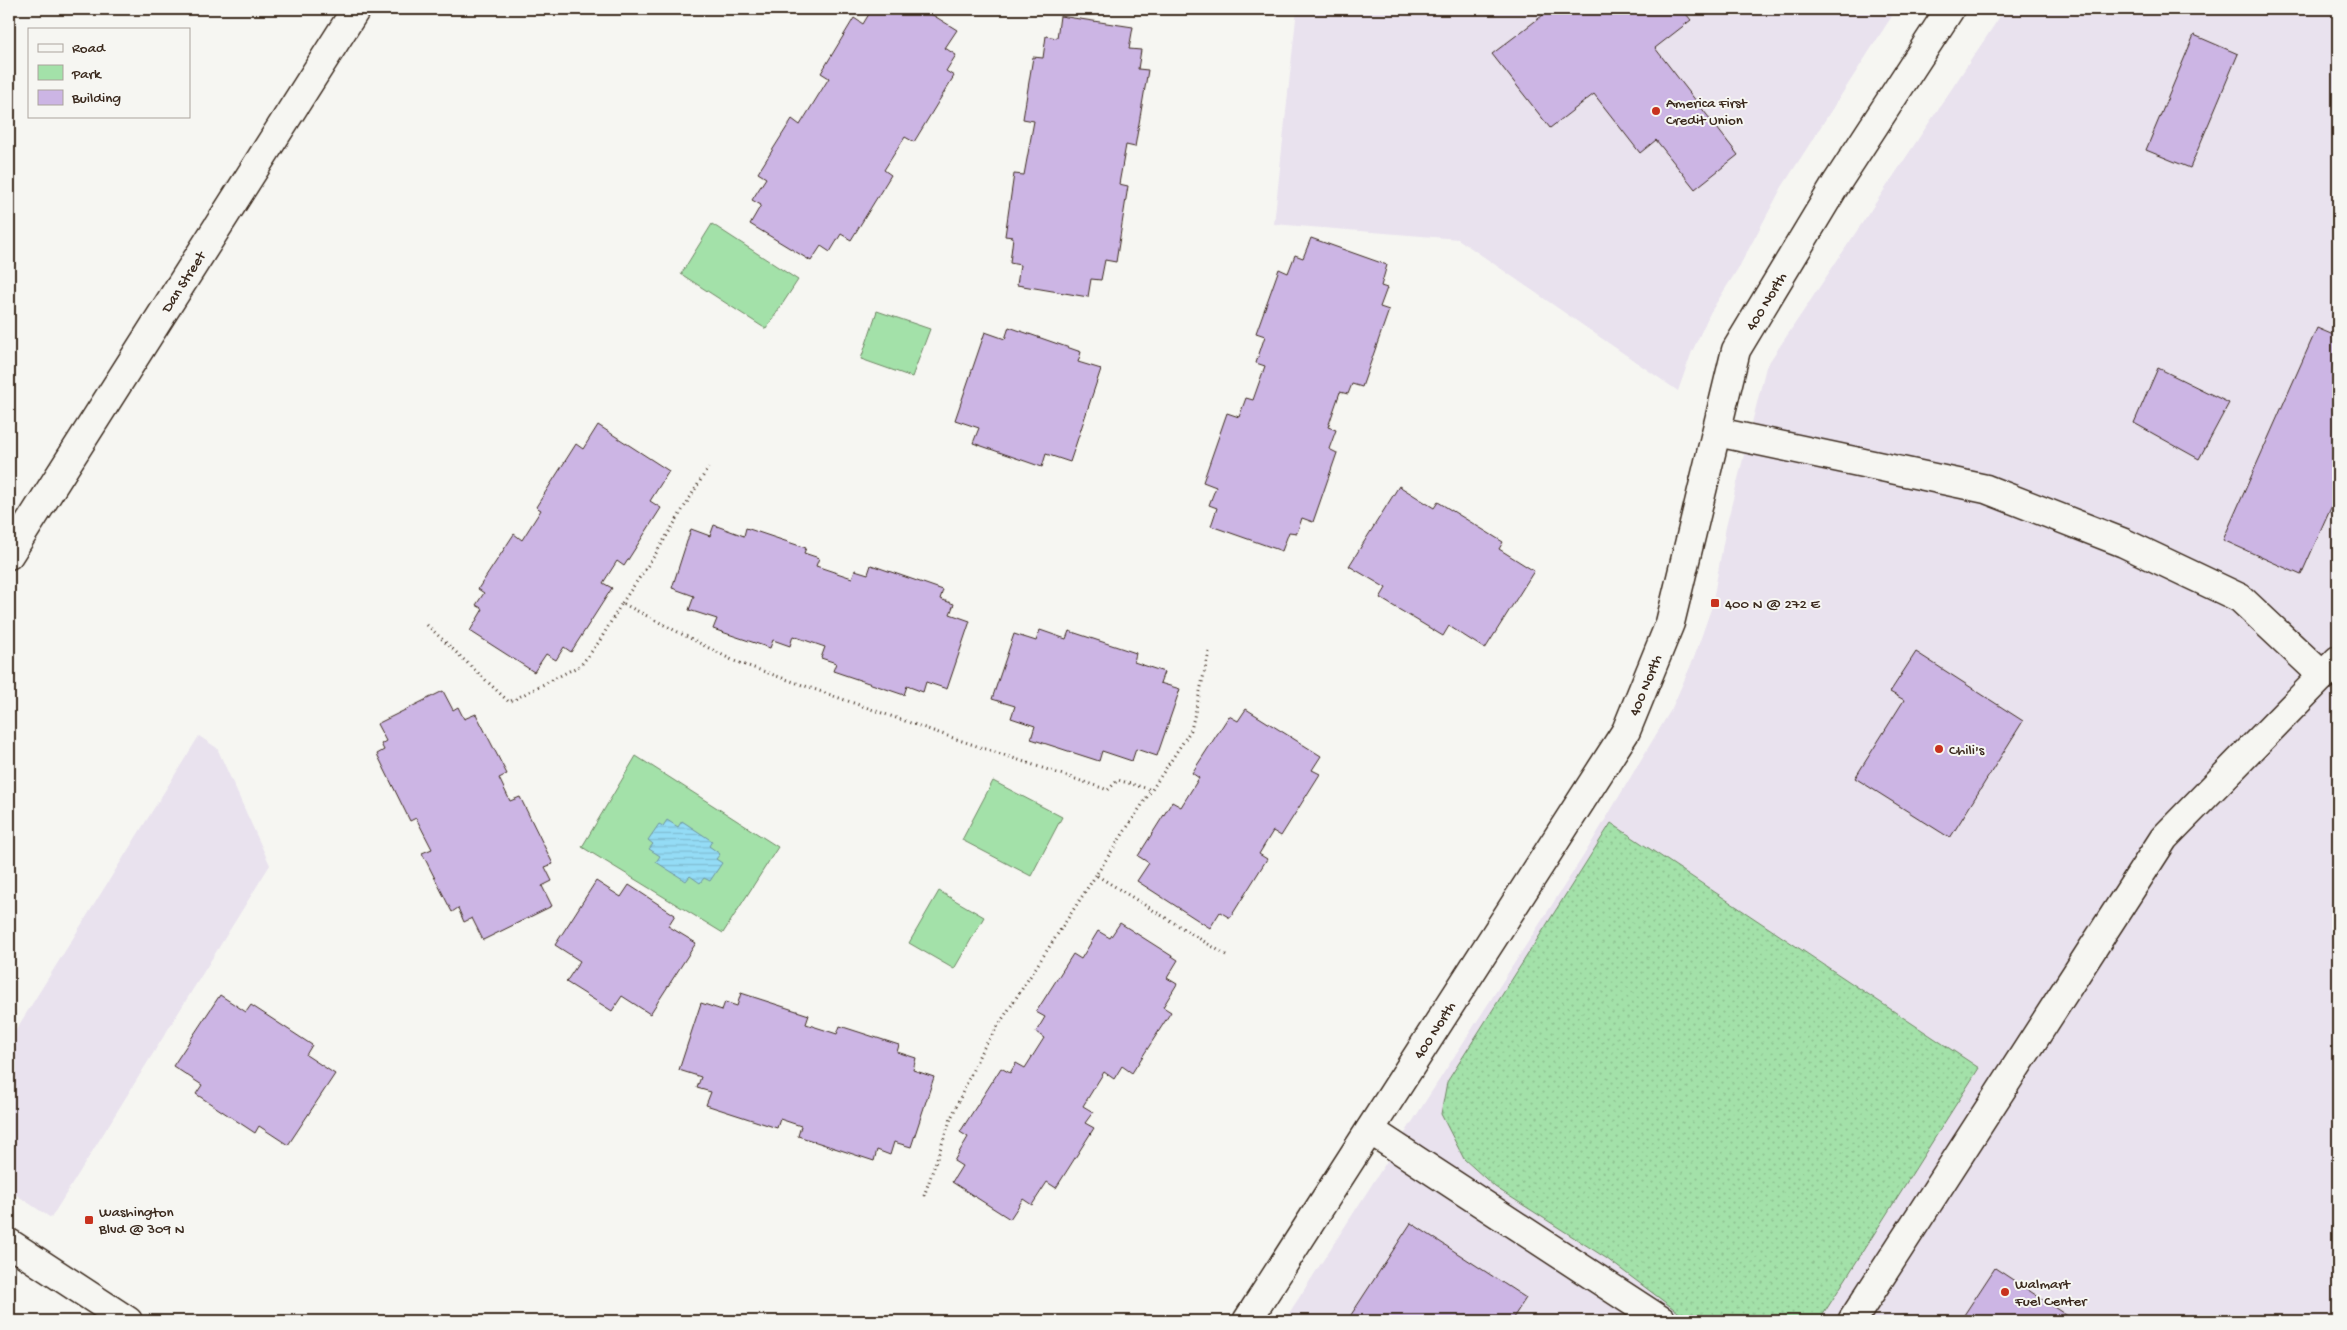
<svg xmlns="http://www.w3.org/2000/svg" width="2347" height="1330" font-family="'Gochi Hand',sans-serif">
	<defs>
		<pattern id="grass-dots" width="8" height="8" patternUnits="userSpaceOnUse" patternTransform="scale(1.25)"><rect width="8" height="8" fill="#a3e1a9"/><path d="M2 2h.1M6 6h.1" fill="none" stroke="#8dc191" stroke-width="1.8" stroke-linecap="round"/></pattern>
		<pattern id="water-rules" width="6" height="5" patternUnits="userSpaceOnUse" patternTransform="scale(1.25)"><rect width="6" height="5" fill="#94dcf6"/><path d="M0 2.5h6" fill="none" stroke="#80bdd2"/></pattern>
	</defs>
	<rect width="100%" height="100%" fill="#f6f6f2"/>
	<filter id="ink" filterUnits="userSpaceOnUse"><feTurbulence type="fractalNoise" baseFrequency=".02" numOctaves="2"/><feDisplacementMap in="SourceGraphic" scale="10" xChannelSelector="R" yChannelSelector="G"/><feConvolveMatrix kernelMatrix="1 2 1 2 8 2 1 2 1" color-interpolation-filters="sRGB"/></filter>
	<g filter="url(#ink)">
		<g fill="#e9e2ee">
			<path d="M1297 9H1895L1892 16 1782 187 1739 267 1710 313 1691 354 1678 391 1458 239 1274 224Z"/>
			<path d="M2005 9H2338V1321H1284L1584 855 1672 708 1694 658 1712 606 1726 527 1766 367Z"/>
			<path d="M199 736 217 748 270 865 51 1218 9 1190V1041Z"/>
		</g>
		<path fill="url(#grass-dots)" stroke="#6f8664" d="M1611 823 1979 1068 1819 1321H1690L1606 1258 1495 1187 1464 1159 1441 1114 1447 1082Z"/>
		<g fill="#a3e1a9" stroke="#6f8664">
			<path d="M712 224 798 280 766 329 681 274Z"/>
			<path d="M877 311 930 329 912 377 861 359Z"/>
			<path d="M636 756 778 847 723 933 582 847Z"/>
			<path d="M993 781 1062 817 1031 876 962 840Z"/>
			<path d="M939 891 984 917 954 969 909 943Z"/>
		</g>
		<path fill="url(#water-rules)" stroke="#7095a0" d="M667 820 678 827 682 821 712 841 709 846 720 854 716 859 722 863 710 881 704 878 700 883 690 876 686 881 656 862 660 856 649 849 653 844 648 840 659 824 663 826Z"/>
		<g fill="#ccb5e4" stroke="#3b2a1e">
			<path d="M872 9H923L957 30 945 48 956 55 946 71 954 76 914 142 905 137 884 170 891 175 851 240 841 234 830 252 821 246 811 261 750 224 761 205 752 200 766 178 758 173 792 119 800 125 829 78 821 73 854 18 863 24Z"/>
			<path d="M1551 9H1682L1691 20 1655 48 1738 155 1695 189 1656 140 1640 153 1594 94 1550 128 1492 54Z"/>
			<path d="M1060 16 1133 27 1129 49 1141 50 1138 69 1148 70 1135 147 1126 145 1119 184 1128 186 1116 262 1105 260 1101 280 1091 279 1088 297 1017 285 1020 265 1010 263 1013 237 1005 236 1014 174 1024 175 1034 121 1023 119 1033 57 1043 58 1046 36 1057 38Z"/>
			<path d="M2194 35 2238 54 2190 168 2146 150Z"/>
			<path d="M1311 238 1387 265 1381 286 1387 288 1380 307 1389 310 1362 387 1352 384 1348 394 1340 392 1328 427 1336 430 1329 449 1337 453 1313 522 1302 518 1297 533 1289 532 1282 551 1211 526 1217 508 1209 505 1216 487 1203 482 1227 413 1239 417 1246 398 1253 400 1265 366 1256 363 1265 336 1256 333 1279 269 1288 273 1295 255 1303 258Z"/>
			<path d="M1009 327 1081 352 1078 362 1101 369 1070 462 1046 454 1042 467 973 443 979 428 955 420 985 332 1005 339Z"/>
			<path d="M2317 328 2338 337V492L2301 575 2223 540Z"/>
			<path d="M2158 368 2229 403 2199 459 2134 423Z"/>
			<path d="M598 425 669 471 650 501 661 508 624 566 617 561 603 583 612 588 571 652 564 647 556 660 546 654 534 672 470 631 483 609 476 605 484 593 478 589 514 534 522 540 541 510 536 507 576 444 583 449Z"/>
			<path d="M1399 486 1434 508 1438 502 1503 542 1499 549 1534 571 1485 649 1449 626 1443 636 1380 598 1386 588 1349 566Z"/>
			<path d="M714 525 744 536 746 528 806 548 804 553 819 558 816 566 852 578 855 570 868 574 871 565 943 590 940 599 954 604 950 614 970 621 947 689 926 682 923 692 907 686 904 695 833 671 836 663 821 658 825 647 793 636 790 646 773 640 770 648 713 629 717 619 689 610 694 596 672 588 691 529 710 536Z"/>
			<path d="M1040 630 1066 639 1069 631 1136 653 1134 662 1164 672 1160 683 1180 689 1157 756 1136 749 1132 761 1102 751 1099 761 1031 739 1035 726 1011 718 1015 706 992 699 1014 634 1036 641Z"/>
			<path d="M1916 652 2023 721 1950 838 1855 778 1904 700 1890 692Z"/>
			<path d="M443 691 453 710 458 707 464 719 476 714 507 774 499 778 510 801 520 797 553 864 545 867 552 881 542 886 552 906 483 940 472 918 464 922 458 908 452 912 422 853 432 849 416 818 410 821 377 754 384 750 381 744 386 741 377 724Z"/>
			<path d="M1246 709 1321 756 1312 770 1320 774 1281 836 1273 831 1259 854 1267 859 1230 918 1220 912 1210 928 1137 881 1149 863 1138 856 1172 802 1181 807 1199 778 1192 773 1229 716 1238 721Z"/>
			<path d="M596 881 621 897 629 885 675 915 668 926 696 943 650 1014 622 996 612 1011 566 982 580 961 555 945Z"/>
			<path d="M1120 923 1178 960 1167 978 1177 984 1163 1007 1171 1012 1132 1073 1122 1066 1114 1079 1104 1072 1083 1106 1093 1112 1085 1123 1094 1128 1056 1188 1047 1182 1032 1205 1023 1199 1010 1219 952 1182 962 1166 954 1161 968 1137 960 1132 1001 1068 1010 1073 1016 1063 1025 1068 1044 1038 1036 1032 1045 1017 1036 1012 1073 954 1081 959 1098 931 1110 938Z"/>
			<path d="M741 993 809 1015 806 1024 837 1034 840 1026 899 1045 897 1052 916 1058 913 1070 934 1077 911 1147 894 1142 890 1155 877 1150 874 1161 798 1136 801 1126 780 1119 777 1128 706 1105 711 1092 697 1088 701 1077 679 1070 701 1003 722 1010 725 1002 737 1006Z"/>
			<path d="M220 995 246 1012 251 1005 312 1045 306 1055 335 1074 288 1145 259 1126 255 1133 196 1094 202 1085 173 1066Z"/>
			<path d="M1411 1223 1526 1298 1511 1321H1347Z"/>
			<path d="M1995 1268 2075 1321H1973L1964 1315Z"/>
		</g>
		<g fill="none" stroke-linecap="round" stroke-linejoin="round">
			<g stroke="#3b2a1e" stroke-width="31">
				<g id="minor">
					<path d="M1717 432 1986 489 2124 543 2240 598 2323 676"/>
					<path id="s1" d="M9 555 356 9"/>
					<path d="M1370 1130 1662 1321"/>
					<path id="s2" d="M1247 1321 1626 731 1670 623 1736 350 1836 184 1950 9"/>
					<path d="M1852 1321 2164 838 2338 660"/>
				</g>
			</g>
			<g stroke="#3b2a1e" stroke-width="31">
				<path id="major" d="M9 1243 128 1321"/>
			</g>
			<g stroke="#3b2a1e" stroke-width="3" stroke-dasharray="1 4" stroke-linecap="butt">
				<path d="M622 603 655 555 708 468"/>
				<path d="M427 625 509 702 581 665 599 642 622 603 734 661 959 740 1108 790 1118 780 1152 790"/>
				<path d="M1209 652 1191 730 1096 875 1226 955"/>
				<path d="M924 1196 951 1118 981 1052 1096 875"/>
			</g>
			<use href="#minor" stroke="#f6f6f2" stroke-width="28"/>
			<use href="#major" stroke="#f6f6f2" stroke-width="28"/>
		</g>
	</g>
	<g fill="#c8321e" stroke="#f6f6f2" stroke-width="2">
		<circle cx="1656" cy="111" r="5"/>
		<rect x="1710" y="598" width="10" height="10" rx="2.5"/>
		<circle cx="1939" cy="749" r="5"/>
		<rect x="84" y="1215" width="10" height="10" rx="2.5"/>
		<circle cx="2005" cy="1292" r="5"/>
	</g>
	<g text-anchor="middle" stroke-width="4" stroke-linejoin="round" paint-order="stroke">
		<g font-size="15" fill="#3b2a1e" stroke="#f6f6f2" text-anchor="start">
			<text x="1666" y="107">America First<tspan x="1666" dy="17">Credit Union</tspan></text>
			<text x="1725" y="608">400 N @ 272 E</text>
			<text x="1949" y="754">Chili's</text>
			<text x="99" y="1216">Washington<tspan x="99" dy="17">Blvd @ 309 N</tspan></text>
			<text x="2015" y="1288">Walmart<tspan x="2015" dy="17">Fuel Center</tspan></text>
		</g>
		<g font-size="15" fill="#3b2a1e" stroke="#f6f6f2">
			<text dy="5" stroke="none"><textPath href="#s1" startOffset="324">Dan Street</textPath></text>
			<text dy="5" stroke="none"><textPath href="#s2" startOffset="1156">400 North</textPath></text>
			<text dy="5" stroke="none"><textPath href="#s2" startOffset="751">400 North</textPath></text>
			<text dy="5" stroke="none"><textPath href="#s2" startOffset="346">400 North</textPath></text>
		</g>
	</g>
	<rect width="2347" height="1330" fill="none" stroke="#f6f6f2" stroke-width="30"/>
	<rect x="15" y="15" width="2317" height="1300" fill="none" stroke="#3b2a1e" stroke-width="2" filter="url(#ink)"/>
	<rect x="28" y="28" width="162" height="90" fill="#f6f6f2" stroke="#aba49d"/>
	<rect x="38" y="44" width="25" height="8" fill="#f6f6f2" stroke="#aba49d"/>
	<text x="72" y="52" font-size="15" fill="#3b2a1e">Road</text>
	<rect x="38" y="65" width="25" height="15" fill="#a3e1a9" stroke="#aba49d"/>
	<text x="72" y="78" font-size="15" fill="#3b2a1e">Park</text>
	<rect x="38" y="90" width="25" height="15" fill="#ccb5e4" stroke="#aba49d"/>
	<text x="72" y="102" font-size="15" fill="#3b2a1e">Building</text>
</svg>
